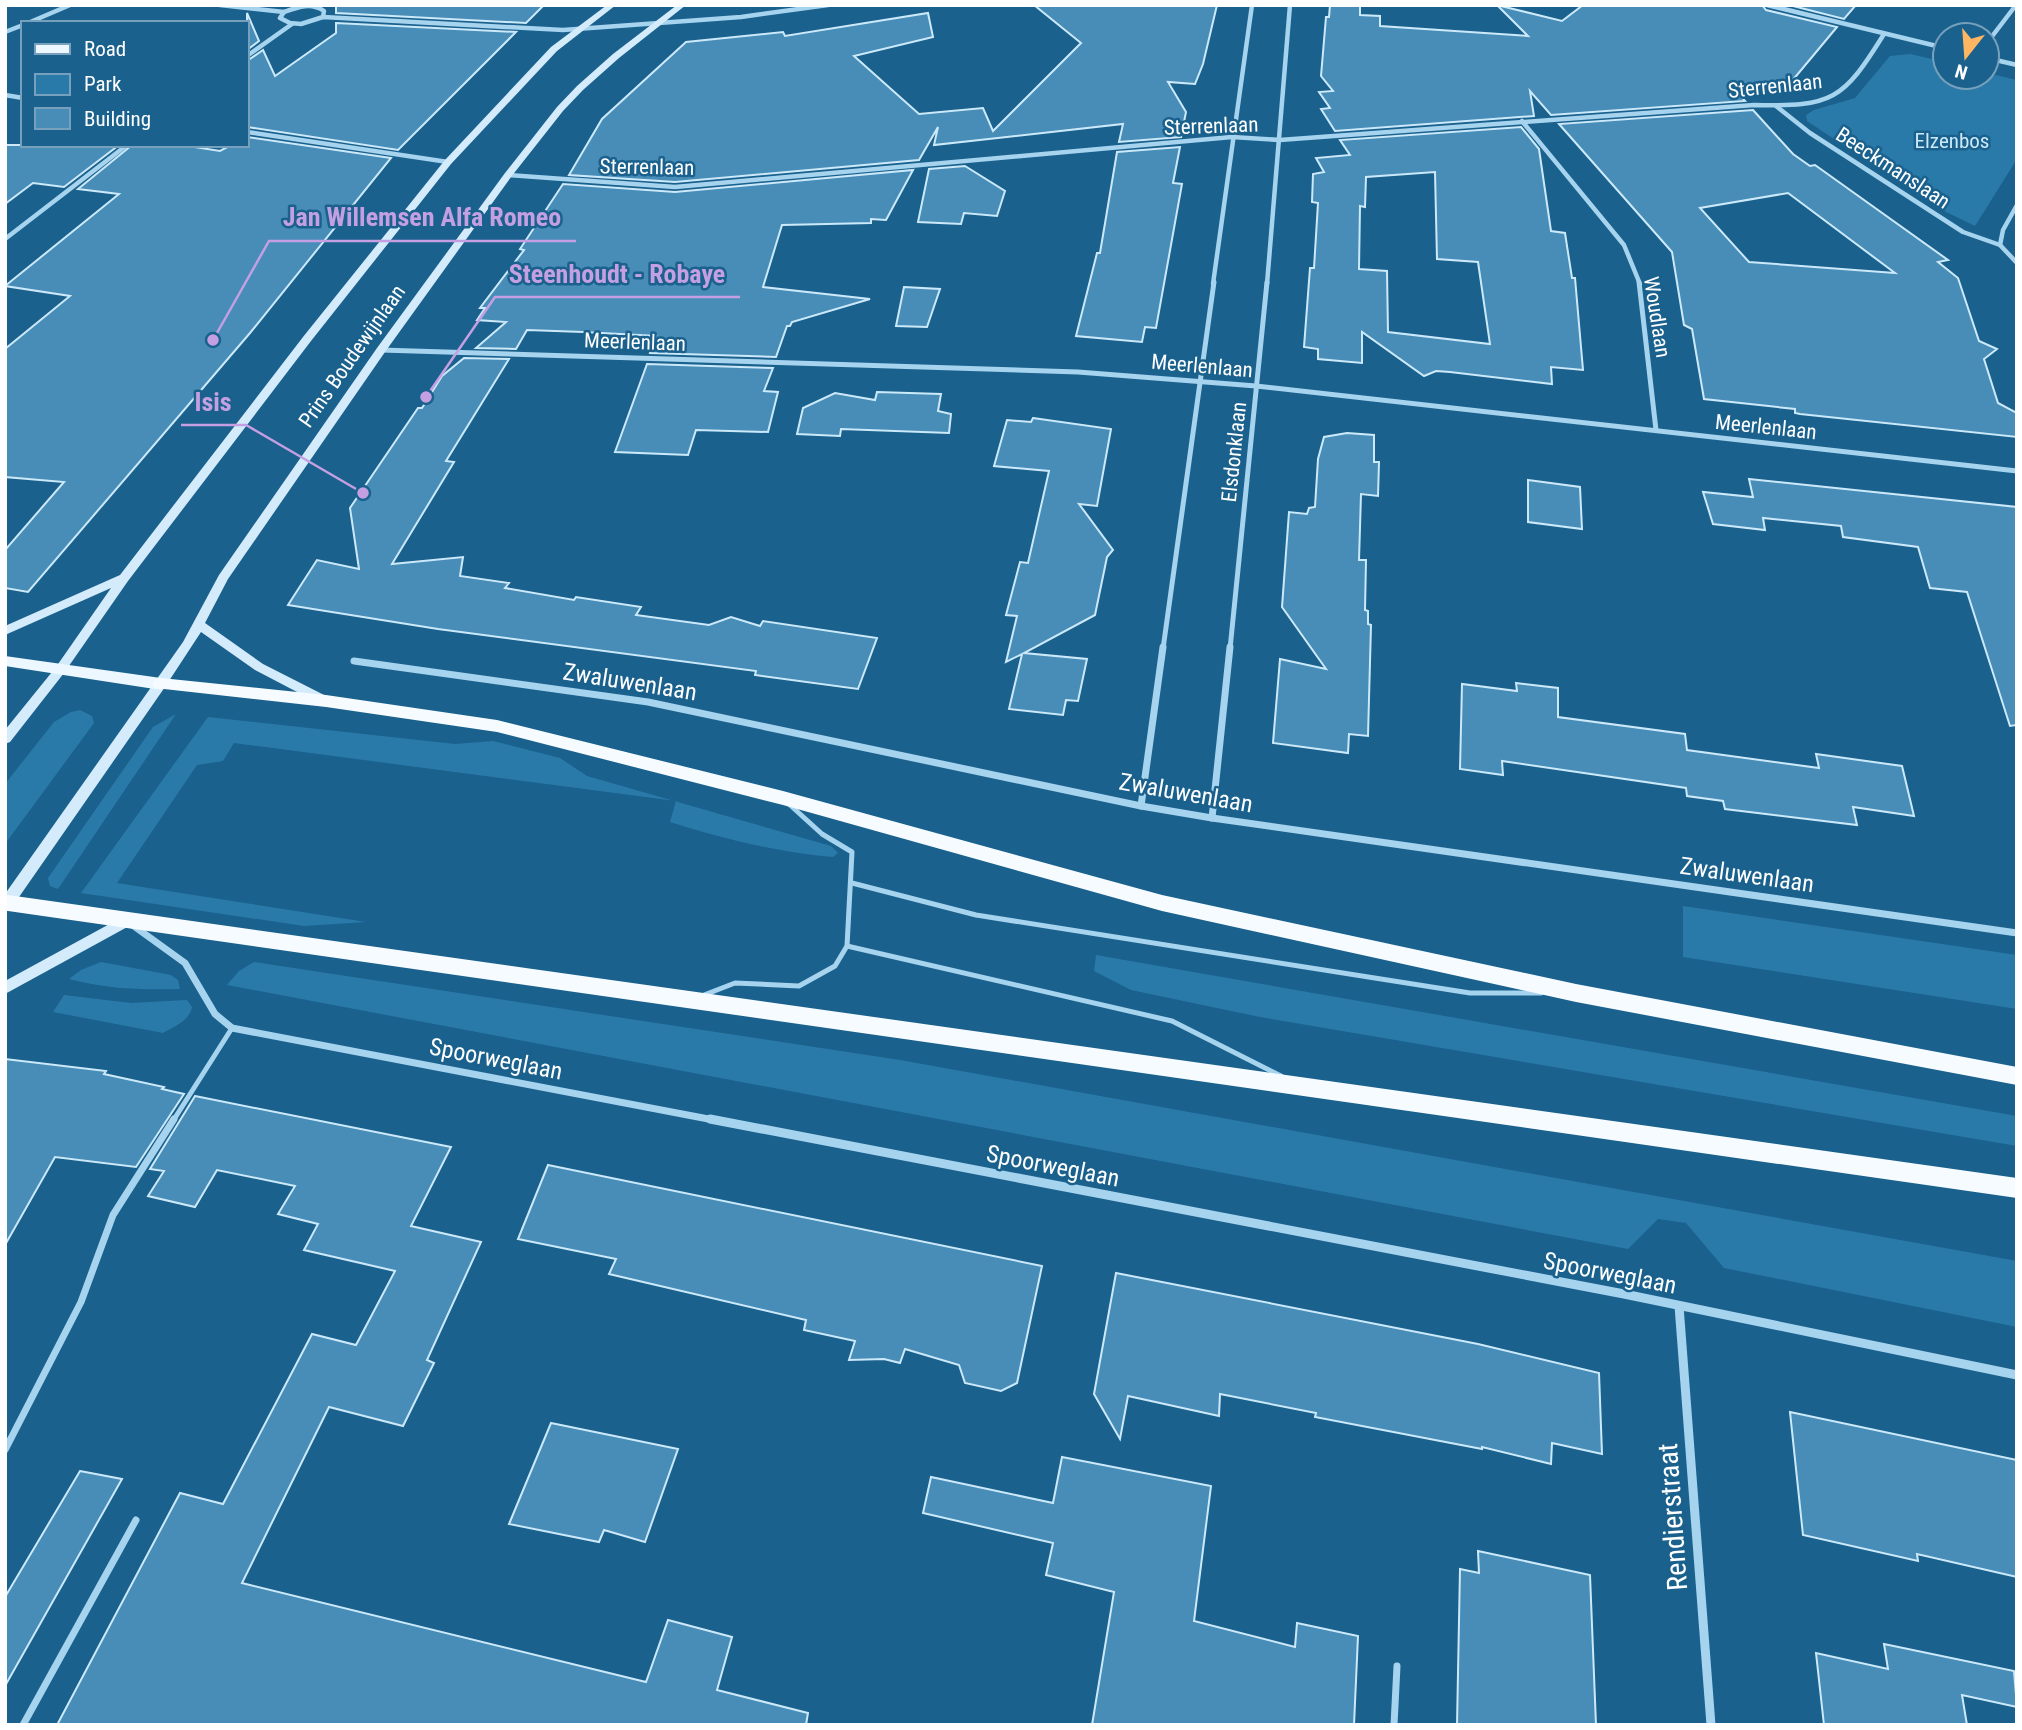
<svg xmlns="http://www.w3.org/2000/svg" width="2022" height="1730" font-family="'Roboto Condensed',sans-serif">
	<rect width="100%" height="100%" fill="#1a618d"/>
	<g fill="#2a7aa9">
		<path d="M1910 54 1945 62V77H1987V73L2017 80V159L1975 226 1936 207 1807 121 1806 115 1814 110 1855 98 1890 56Z"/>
		<path d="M80 710 92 716 94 723 5 844V784L54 722 71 712Z"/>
		<path d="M176 714 58 889 50 886 48 878 153 727Z"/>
		<path d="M208 717 455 744 493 741 560 758 587 776 831 846 838 853 833 857C776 852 724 839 670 822L676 801 234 743 223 761 197 765 117 883 366 922 304 926 81 893Z"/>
		<path d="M1683 906 2017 955V1009L1683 957Z"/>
		<path d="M1096 955 2017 1116V1146L1260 1017 1131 990 1094 971Z"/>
		<path d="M101 962 171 975 178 980 180 989C141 990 107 989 69 979L81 970Z"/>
		<path d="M254 962 900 1060 2017 1261V1327L1724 1268 1686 1223 1658 1219 1628 1249 227 985 239 971Z"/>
		<path d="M64 995 131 1003 187 1000 192 1007C189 1021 175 1026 163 1033L53 1012Z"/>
	</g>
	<g fill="#478db7" stroke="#cce9fa" stroke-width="2" fill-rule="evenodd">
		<path d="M336 5H544L526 23 336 13Z"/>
		<path d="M1034 5H1217L1203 64 1195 84 1168 82 1186 112 1181 137 1119 142 1123 124 934 145 938 127 919 160 675 182 569 175 602 119 686 42 783 32 785 36 928 13 933 37 854 56 919 114 983 108 993 131 1081 43Z"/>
		<path d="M1330 5H1360V15L1380 16V26L1528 36 1497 5 1562 21 1583 5H1762L1766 10 1837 27 1792 81 1732 86 1745 101 1551 115 1530 91 1534 116 1335 131 1321 109 1330 108 1319 92 1333 91 1321 76 1326 17H1329Z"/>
		<path d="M1789 5H1856L1844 19Z"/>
		<path d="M247 13 259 41 247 50Z"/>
		<path d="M336 23 516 32 398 150 247 127V61L263 50 275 76 336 33Z"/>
		<path d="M1753 110 1793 154 1810 166 1815 165 1948 260 1938 262 1958 278 1979 341 1997 349 1984 359 1998 403 2017 413V437L1800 414 1795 413V409L1704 399 1692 329 1684 325 1672 252 1559 124ZM1788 193 1895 273 1749 262 1700 208Z"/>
		<path d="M1521 127 1539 149 1551 231 1565 233 1572 278H1575L1583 370 1551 367 1552 384 1450 372 1436 371 1424 376 1362 332V363L1318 359V349L1304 347 1310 268H1314L1318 203 1312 202 1313 174 1324 172 1316 158 1350 155 1340 140ZM1435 172 1437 259 1478 262 1490 344 1388 332 1387 271 1359 269 1360 206 1365 207 1366 177Z"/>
		<path d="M247 137 391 158 250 333 28 592 5 588V550L64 482 5 477V349L70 296 5 286 119 194 78 189 132 145H182L220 151 231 145H247Z"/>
		<path d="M5 145H119L64 187 33 183 5 204Z"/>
		<path d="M1180 147 1173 183 1182 184 1156 328 1145 327 1142 342 1076 336 1097 253H1100L1117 152Z"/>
		<path d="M965 166 1005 191 997 216 964 213 961 224 918 222 929 169Z"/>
		<path d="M913 170 886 220 871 219V223L782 225 763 287 870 299 792 322 790 326H787L776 357 650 353 656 336 583 332 527 330 516 349 476 348 506 322 477 320 485 308H480L524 250 520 249 563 184 675 192Z"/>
		<path d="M904 287 940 289 927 327 896 326Z"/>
		<path d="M464 358 509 359 446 461 454 462 392 564 463 557 460 576 509 583 505 588 574 600 576 597 641 607 636 615 709 625 731 617 760 626 763 621 877 638 858 689 755 675 756 671 438 629 288 605 317 560 359 569 350 508 418 408H422L442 376Z"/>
		<path d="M647 364 773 368 764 391 778 392 768 432 696 430 688 455 615 452Z"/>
		<path d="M877 392 941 394 938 411 951 414 949 433 841 429 840 436 797 434 803 408 835 393 875 400Z"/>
		<path d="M1033 418 1111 429 1097 506 1079 504 1113 550 1107 557 1095 615 1024 653 1087 659 1078 701 1066 700 1063 715 1009 709 1022 654 1006 662 1017 616 1006 615 1020 562 1028 563 1049 471 994 466 1007 420 1031 422Z"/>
		<path d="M1347 433 1374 435V462H1379L1378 496 1361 494 1359 560H1366L1365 610 1368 611V624L1371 625 1368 736 1349 734 1348 753 1273 743 1280 659 1326 669 1282 607 1289 512 1307 514 1309 508 1315 507 1318 459 1324 437Z"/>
		<path d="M1749 479 2017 507V725L2010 726 1967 592 1930 588 1918 547 1843 537 1841 526 1763 518 1765 530 1713 524 1703 492 1753 497Z"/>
		<path d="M1528 480 1580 487 1582 529 1528 522Z"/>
		<path d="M1516 683 1558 688V717L1685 734 1687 750 1819 768 1816 754 1902 766 1914 816 1853 807 1857 825 1725 809 1723 801 1687 796 1686 788 1502 761 1503 775 1460 769 1462 684 1517 691Z"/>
		<path d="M5 1059 106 1071 104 1074 164 1087 162 1089 184 1094 136 1167 55 1157 5 1245Z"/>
		<path d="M195 1096 451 1147 411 1226 481 1242 427 1360 434 1363 403 1426 329 1407 242 1583 646 1682 668 1620 732 1637 717 1690 808 1713 806 1725H57L180 1493 223 1504 312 1334 356 1345 395 1271 304 1250 318 1224 278 1214 295 1186 217 1170 195 1207 148 1196 164 1171 150 1169Z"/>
		<path d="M548 1165 1042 1266 1017 1383 1001 1391 965 1383 959 1365 905 1349 900 1363 884 1359 849 1360 855 1341 804 1330 806 1320 609 1274 616 1259 518 1239Z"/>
		<path d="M1116 1273 1478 1344 1599 1373 1602 1454 1552 1443 1551 1464 1482 1447V1449L1315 1417 1316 1413 1220 1394 1219 1416 1128 1396 1120 1439 1094 1394Z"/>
		<path d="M1790 1412 2017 1460V1577L1917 1554 1918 1561 1803 1535Z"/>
		<path d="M551 1423 678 1449 645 1542 604 1530 599 1542 509 1524Z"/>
		<path d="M1062 1457 1211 1486 1194 1621 1295 1647 1297 1623 1358 1636 1354 1725H1092L1114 1592 1046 1575 1053 1543 923 1513 931 1477 1053 1503Z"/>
		<path d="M80 1471 122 1479 5 1686V1597Z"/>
		<path d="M1478 1551 1590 1575 1596 1725H1457L1460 1569 1479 1573Z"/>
		<path d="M1884 1644 2014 1671 2017 1707 1962 1695 1967 1725H1824L1816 1653 1888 1669Z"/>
	</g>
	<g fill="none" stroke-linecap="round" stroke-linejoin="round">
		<g stroke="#a6d3ee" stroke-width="5">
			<path d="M852 883 976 915 1470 993H1541"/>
			<path d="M847 946 1172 1021 1281 1076"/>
			<path d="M704 995 735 983 799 986 835 966 847 946 852 852 822 834 789 804"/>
			<path d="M173 1121 232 1028"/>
		</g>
		<g stroke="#a6d3ee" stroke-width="7">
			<path d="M5 1450 81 1302 113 1215 174 1119"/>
			<path d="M23 1725 136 1520"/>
			<path d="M1394 1725 1397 1666"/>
		</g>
		<g stroke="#a6d3ee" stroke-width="4.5">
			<path d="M220 5 284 12"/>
			<path d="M1767 5 1945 48"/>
			<path d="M284 12 280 18 290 23 301 24 323 17 563 30 741 17 828 5"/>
			<path d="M284 12C298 7 311 2 324 11L323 17"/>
			<path d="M28 23 70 5"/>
			<path d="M5 32 23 25"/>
			<path d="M1987 43 2016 5"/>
			<path d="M247 56 292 24"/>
			<path d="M1987 58 2017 65"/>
			<path d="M5 95 23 98"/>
			<path d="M1776 106 1810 133 1963 232 2000 245 2017 263"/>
			<path d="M1522 121 1624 245 1640 284"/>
			<path d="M247 132 448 162"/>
			<path d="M508 175 675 187 1232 137 1280 140 1754 105C1833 107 1843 100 1884 34"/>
			<path d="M5 239 127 145"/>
			<path d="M2000 245 2003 230 2017 205"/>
			<path d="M1213 284 1252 5"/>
			<path d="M1267 284 1290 5"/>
		</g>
		<g stroke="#a6d3ee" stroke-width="5">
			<path d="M1639 282 1656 430"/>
			<path d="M381 350 1078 372 1256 386 2017 471"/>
			<path d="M1163 649 1214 282"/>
			<path d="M1230 649 1267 282"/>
		</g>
		<g stroke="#a6d3ee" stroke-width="7">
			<path d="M354 661 648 702 1141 806 1212 818 2017 933"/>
			<path d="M1141 806 1163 647"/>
			<path d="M1212 818 1230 647"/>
			<path d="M131 924 185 963 215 1014 232 1028 719 1121"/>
		</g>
		<g stroke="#a6d3ee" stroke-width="9">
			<path d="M710 1119 1624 1294 2017 1375"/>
			<path d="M1679 1306 1711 1725"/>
		</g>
		<g fill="#d3ebfa" fill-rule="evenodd">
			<path d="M607 5H616L557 51 451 164 311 341 128 581 64 673 10 742 5 744V730L56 667 111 588 5 635V626L120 575 303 337 445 160 551 47Z"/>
			<path d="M677 5H686L619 58 583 90 563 111 511 177 385 352 228 579 205 623 263 664 330 698 331 701 330 704H320L255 670 201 632 165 687 10 910 5 912V894L183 642 219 575 377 348 505 173 557 107 577 86 613 54Z"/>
			<path d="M126 915 131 917 133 921 131 925 5 994V981Z"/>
		</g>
		<path fill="#ecf7ff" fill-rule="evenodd" d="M5 656 161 678 169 684 161 690 5 666Z"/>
		<g fill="#f6fbff" fill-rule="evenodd">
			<path d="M161 678 326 695 497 720 783 791 1162 895 1576 984 2017 1067V1085L1576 1002 1162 911 783 805 497 732 326 707 155 688 152 684 155 680Z"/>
			<path d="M8 895 2017 1178V1198L8 911 5 910V896Z"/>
		</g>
	</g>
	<g text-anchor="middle" stroke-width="5" stroke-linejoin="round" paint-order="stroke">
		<g font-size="21" fill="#fff" stroke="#1a618d">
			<text transform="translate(1775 86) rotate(-6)" y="7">Sterrenlaan</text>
			<text transform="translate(1211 126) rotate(-2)" y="7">Sterrenlaan</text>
			<text transform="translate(647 167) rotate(1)" y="7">Sterrenlaan</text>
			<text transform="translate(1893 168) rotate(33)" y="7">Beeckmanslaan</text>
			<text transform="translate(1657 317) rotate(81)" y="7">Woudlaan</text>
			<text transform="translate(635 342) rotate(2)" y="7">Meerlenlaan</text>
			<text transform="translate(352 356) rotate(-55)" y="7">Prins Boudewijnlaan</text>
			<text transform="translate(1202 366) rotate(5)" y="7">Meerlenlaan</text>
			<text transform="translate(1766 427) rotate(6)" y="7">Meerlenlaan</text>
			<text transform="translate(1234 452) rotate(-84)" y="7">Elsdonklaan</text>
		</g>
		<g font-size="21" fill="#cce9fa" stroke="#1a618d">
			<text x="1952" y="148">Elzenbos</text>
		</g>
		<g font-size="24" fill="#fff" stroke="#1a618d">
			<text transform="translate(630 682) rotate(9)" y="8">Zwaluwenlaan</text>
			<text transform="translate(1186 793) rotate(10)" y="8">Zwaluwenlaan</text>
			<text transform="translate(1747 875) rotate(8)" y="8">Zwaluwenlaan</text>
			<text transform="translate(496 1059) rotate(11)" y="8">Spoorweglaan</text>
			<text transform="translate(1053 1166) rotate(11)" y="8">Spoorweglaan</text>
			<text transform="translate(1610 1273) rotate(11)" y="8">Spoorweglaan</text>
		</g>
		<g font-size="28" fill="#fff" stroke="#1a618d">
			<text transform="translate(1672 1517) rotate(-94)" y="10">Rendierstraat</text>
		</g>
	</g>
	<path fill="none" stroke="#c4a0e2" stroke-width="2.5" d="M213 340L269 241H576M426 397L495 297H740M363 493L246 425H181"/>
	<g fill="#c4a0e2" stroke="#1a618d" stroke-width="2.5">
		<circle cx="213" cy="340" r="7"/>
		<circle cx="426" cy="397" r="7"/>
		<circle cx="363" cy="493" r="7"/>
	</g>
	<g font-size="26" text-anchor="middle" font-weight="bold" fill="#c4a0e2" stroke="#1a618d" stroke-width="5" stroke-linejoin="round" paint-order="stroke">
		<text x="422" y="226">Jan Willemsen Alfa Romeo</text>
		<text x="617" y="283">Steenhoudt - Robaye</text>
		<text x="213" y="411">Isis</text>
	</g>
	<rect width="2022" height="1730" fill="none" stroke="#ffffff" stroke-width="14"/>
	<rect x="21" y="21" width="228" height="126" fill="#1a618d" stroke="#76a0bb" stroke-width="2"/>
	<rect x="35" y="44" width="35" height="10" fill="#ecf7ff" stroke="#76a0bb" stroke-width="2"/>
	<text x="84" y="56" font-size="21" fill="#ffffff">Road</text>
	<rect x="35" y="74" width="35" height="21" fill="#2a7aa9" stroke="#76a0bb" stroke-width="2"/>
	<text x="84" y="91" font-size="21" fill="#ffffff">Park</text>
	<rect x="35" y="108" width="35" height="21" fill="#478db7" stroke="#76a0bb" stroke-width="2"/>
	<text x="84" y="126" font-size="21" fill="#ffffff">Building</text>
	<g transform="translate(1966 56) rotate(197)"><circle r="33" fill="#1a618d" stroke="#76a0bb" stroke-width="2"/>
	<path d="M0-5L12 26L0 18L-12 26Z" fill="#ffb662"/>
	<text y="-10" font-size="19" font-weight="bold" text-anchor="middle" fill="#ffffff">N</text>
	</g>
</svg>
